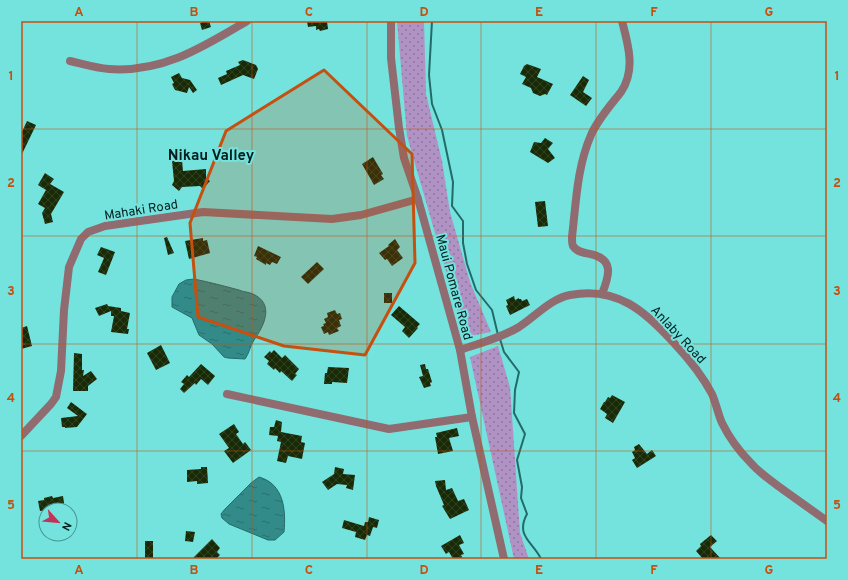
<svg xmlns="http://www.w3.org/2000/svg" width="848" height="580" font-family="Overpass,sans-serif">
	<defs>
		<pattern id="park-dots" width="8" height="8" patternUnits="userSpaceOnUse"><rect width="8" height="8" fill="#b192c5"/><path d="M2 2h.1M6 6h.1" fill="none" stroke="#8e779f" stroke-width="1.8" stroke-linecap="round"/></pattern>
		<pattern id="water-ripples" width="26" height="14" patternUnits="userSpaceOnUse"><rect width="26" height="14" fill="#328b88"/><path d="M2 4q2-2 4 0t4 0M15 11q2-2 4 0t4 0" fill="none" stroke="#28716f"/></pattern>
		<pattern id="building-cross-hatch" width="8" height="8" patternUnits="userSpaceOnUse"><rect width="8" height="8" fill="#192a07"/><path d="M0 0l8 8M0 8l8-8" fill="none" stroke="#304022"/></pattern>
	</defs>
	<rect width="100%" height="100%" fill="#74e2dd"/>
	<g fill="url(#park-dots)">
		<path d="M397 21H424L426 94 442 161 450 212 470 282 491 332 465 337 407 136Z"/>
		<path d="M498 346 510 387 520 533 529 559H514L470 357Z"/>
	</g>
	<g fill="url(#water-ripples)" stroke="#236b68">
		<path d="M194 279C209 282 224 286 239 290 243 292 249 292 253 294 275 304 264 326 254 340 250 346 249 354 245 359L228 358 224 357 212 344 199 335 192 318 172 307V297L179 284 186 280Z"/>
		<path d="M259 477C284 484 286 510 284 532L275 540H268L229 524 222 518 221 514 225 509 251 483Z"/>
	</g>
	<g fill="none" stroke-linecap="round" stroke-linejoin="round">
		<g stroke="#236b68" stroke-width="2">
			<path d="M432 21 429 75 432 104 442 130 453 182 452 206 463 221V243L467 264 476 290 492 310 498 335"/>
			<path d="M500 339 504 352 519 372 515 390 514 413 525 434 517 460 522 487 521 498 527 514C515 536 533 542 541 559"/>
		</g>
	</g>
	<g fill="url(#building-cross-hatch)">
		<path d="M205 21H209L211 27 202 30 200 23Z"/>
		<path d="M307 21H327L328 29 320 31 319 29 316 30V26L308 27Z"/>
		<path d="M243 60 256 65 258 69 254 79 243 75 221 85 218 78 227 74 226 71 240 65 238 62Z"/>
		<path d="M527 64 541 69 537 77 553 84 547 95 545 94 540 96 533 93 531 88 522 84 526 77 520 74 524 66Z"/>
		<path d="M179 73 182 78 190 80 197 90 193 93 189 87 187 93 175 90 172 84 174 83 171 77Z"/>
		<path d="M583 76 589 80 583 92 592 98 586 106 570 95Z"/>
		<path d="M27 121 36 125 21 156V134Z"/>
		<path d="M545 138 553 143 548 149 555 158 548 163 530 152 534 142 541 143Z"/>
		<path d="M373 157 383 174 381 175 384 179 374 185 362 164Z"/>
		<path d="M182 160 183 171 206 169V178L210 181 203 189 200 186 182 187 179 191 172 185 174 181 172 161Z"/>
		<path d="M45 173 54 179 50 184 64 192 51 214 53 222 45 224 42 213 45 208 38 204 46 190 38 185Z"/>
		<path d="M545 201 548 226 538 227 535 202Z"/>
		<path d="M167 237 174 253 168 255 164 238Z"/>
		<path d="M203 238V241L207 240 210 253 189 259 185 241Z"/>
		<path d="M395 239 400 247 397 250 403 258 392 266 387 259 385 260 379 253 389 246 388 245Z"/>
		<path d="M258 246 281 257 277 264 272 262 270 265 266 263V265L256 259 257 257 254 256Z"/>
		<path d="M101 247 115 252 106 275 98 272 104 258 97 255Z"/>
		<path d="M317 262 324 269 308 284 301 277Z"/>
		<rect x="384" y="293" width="8" height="10"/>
		<path d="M514 296 515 300 519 298V299H521L522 301 527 299 530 305 510 315 506 306 508 305 506 300Z"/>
		<path d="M107 304 108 306 121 308V311L130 313 127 329H129L128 334 111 332 114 316H111V311L99 316 95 308Z"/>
		<path d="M399 306 420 324 417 327 418 328 409 338 402 331 405 327 391 315Z"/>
		<path d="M335 310 337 314 340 313 342 319 339 320 341 326 337 328 339 331 329 335 328 332 324 334 321 327 324 326 323 324 326 323 324 319 328 317 327 313Z"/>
		<path d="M27 326 32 346 21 349V328Z"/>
		<path d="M161 345 170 363 156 370 147 353Z"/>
		<path d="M274 350 282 358 285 355 299 369 295 374 297 375 292 381 281 371 280 373 275 368 274 370 267 364 269 361 264 357 270 351 271 353Z"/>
		<path d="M74 353 82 354V370H84L83 376 91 371 97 379 88 386V391H73Z"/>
		<path d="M201 364 215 376 208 385 201 379 196 385 195 383 184 393 180 389 184 384 181 382 187 375 189 377Z"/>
		<path d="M425 364 426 369H428L432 382 430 383 431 386 424 388 419 377 423 376 420 365Z"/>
		<path d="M328 367 349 368 347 383 332 382V384H324L325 373H327Z"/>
		<path d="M612 395 625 402 613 423 605 418 607 414 600 409 604 402H605L608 397 610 398Z"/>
		<path d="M71 402 87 414 77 427 65 428V427H62L61 418 78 416 67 408Z"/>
		<path d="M276 420 282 422 281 432 302 436 301 442 305 443 302 459 288 456 286 463 277 461 281 442 277 441 278 436 269 435 270 427H274Z"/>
		<path d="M234 424 239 432 236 434 243 444 245 442 251 450 233 463 224 451 229 448 219 434Z"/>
		<path d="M457 428 459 436 449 438 453 451 438 454 435 437H437L436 433Z"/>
		<path d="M639 444 647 454 652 450 656 456 637 468 632 460 635 458 632 452 635 450 634 447Z"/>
		<path d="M201 467H207L208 483 197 484V481L187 482V470L201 469Z"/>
		<path d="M335 467 344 469 343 474 355 475 353 490 346 488 347 485 337 484 328 490 322 482 334 474Z"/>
		<path d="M445 480 446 490 452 488 458 501 464 499 469 510 450 519 442 506 444 505 436 486 435 481Z"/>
		<path d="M52 496 53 498 63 496 65 510 40 511 38 501 44 500V498Z"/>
		<path d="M369 517 379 520 377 528 373 527 370 536 367 535 365 540 355 537 356 532 342 528 344 520 364 526 365 522H368Z"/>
		<path d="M186 531 195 532 193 542 185 541Z"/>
		<path d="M460 535 464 543 459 545 464 554 461 555 463 559H453L449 552 446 554 441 546Z"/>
		<path d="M711 535 717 541 710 547 721 559H703L696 551 701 546 700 544Z"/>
		<path d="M212 539 220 548 217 552 220 555 216 559H192Z"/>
		<rect x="145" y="541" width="8" height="18"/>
	</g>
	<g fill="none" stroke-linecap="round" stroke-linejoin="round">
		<g stroke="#906c70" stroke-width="8">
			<path d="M391 21V58L399 128 404 158 418 199 460 350 472 417 504 559"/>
			<path d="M70 61C83 64 96 68 109 69 163 73 203 47 247 21"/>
			<path d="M602 294C609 276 615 259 590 254 584 253 577 252 573 246 572 244 572 239 572 237 576 203 577 167 591 135 598 119 610 106 621 92 636 70 628 44 622 21"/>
			<path d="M460 350C480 343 501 338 519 327 536 316 550 299 570 295 617 286 645 311 674 343 689 359 702 375 712 394 716 403 718 414 722 423 729 437 739 451 750 462 760 474 773 482 785 491 799 501 813 511 827 521"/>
			<path d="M227 394 389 429 472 417"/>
			<path d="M21 436 51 404 56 397 61 371 64 310 69 267 81 239 88 232 105 226 203 212 332 219 361 215 418 199"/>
		</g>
	</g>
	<path fill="#c5500f" fill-opacity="0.2" stroke="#c5500f" stroke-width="3" stroke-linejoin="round" d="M324 70 412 154 415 263 365 355 284 346 198 317 190 223 226 131Z"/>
	<path fill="none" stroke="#c5500f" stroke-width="1" stroke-opacity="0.55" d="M137 21V559M252 21V559M367 21V559M481 21V559M596 21V559M711 21V559M21 129H827M21 236H827M21 344H827M21 451H827"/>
	<g text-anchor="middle" stroke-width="4" stroke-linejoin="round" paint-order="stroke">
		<g font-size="13" fill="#001f1e" stroke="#74e2dd">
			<text transform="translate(141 209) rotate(-9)" y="5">Mahaki Road</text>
			<text transform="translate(455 287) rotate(75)" y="5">Maui Pomare Road</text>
			<text transform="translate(679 334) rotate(47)" y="5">Anlaby Road</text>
		</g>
		<g font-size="15" font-weight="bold" fill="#001f1e" stroke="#74e2dd">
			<text x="211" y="160">Nikau Valley</text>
		</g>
	</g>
	<rect width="848" height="580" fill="none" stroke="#74e2dd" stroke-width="44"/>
	<g transform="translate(58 522) rotate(117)"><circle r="19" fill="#74e2dd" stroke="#469491"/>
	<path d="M0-3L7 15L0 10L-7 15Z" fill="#c33356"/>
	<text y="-6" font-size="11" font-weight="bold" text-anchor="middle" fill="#001f1e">N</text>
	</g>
	<rect x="22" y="22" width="804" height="536" fill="none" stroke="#c5500f" stroke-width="1.5"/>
	<g font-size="13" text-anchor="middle" font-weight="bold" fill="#c5500f">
		<text x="79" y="16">A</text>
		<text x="194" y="16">B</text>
		<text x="309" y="16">C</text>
		<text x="424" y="16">D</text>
		<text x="539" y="16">E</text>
		<text x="654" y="16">F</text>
		<text x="769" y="16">G</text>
		<text x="11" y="80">1</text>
		<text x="837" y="80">1</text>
		<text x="11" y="187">2</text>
		<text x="837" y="187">2</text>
		<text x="11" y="295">3</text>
		<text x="837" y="295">3</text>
		<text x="11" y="402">4</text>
		<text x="837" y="402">4</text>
		<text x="11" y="509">5</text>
		<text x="837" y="509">5</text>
		<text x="79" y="574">A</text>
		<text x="194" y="574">B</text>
		<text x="309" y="574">C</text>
		<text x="424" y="574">D</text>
		<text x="539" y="574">E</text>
		<text x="654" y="574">F</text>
		<text x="769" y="574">G</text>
	</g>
</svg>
